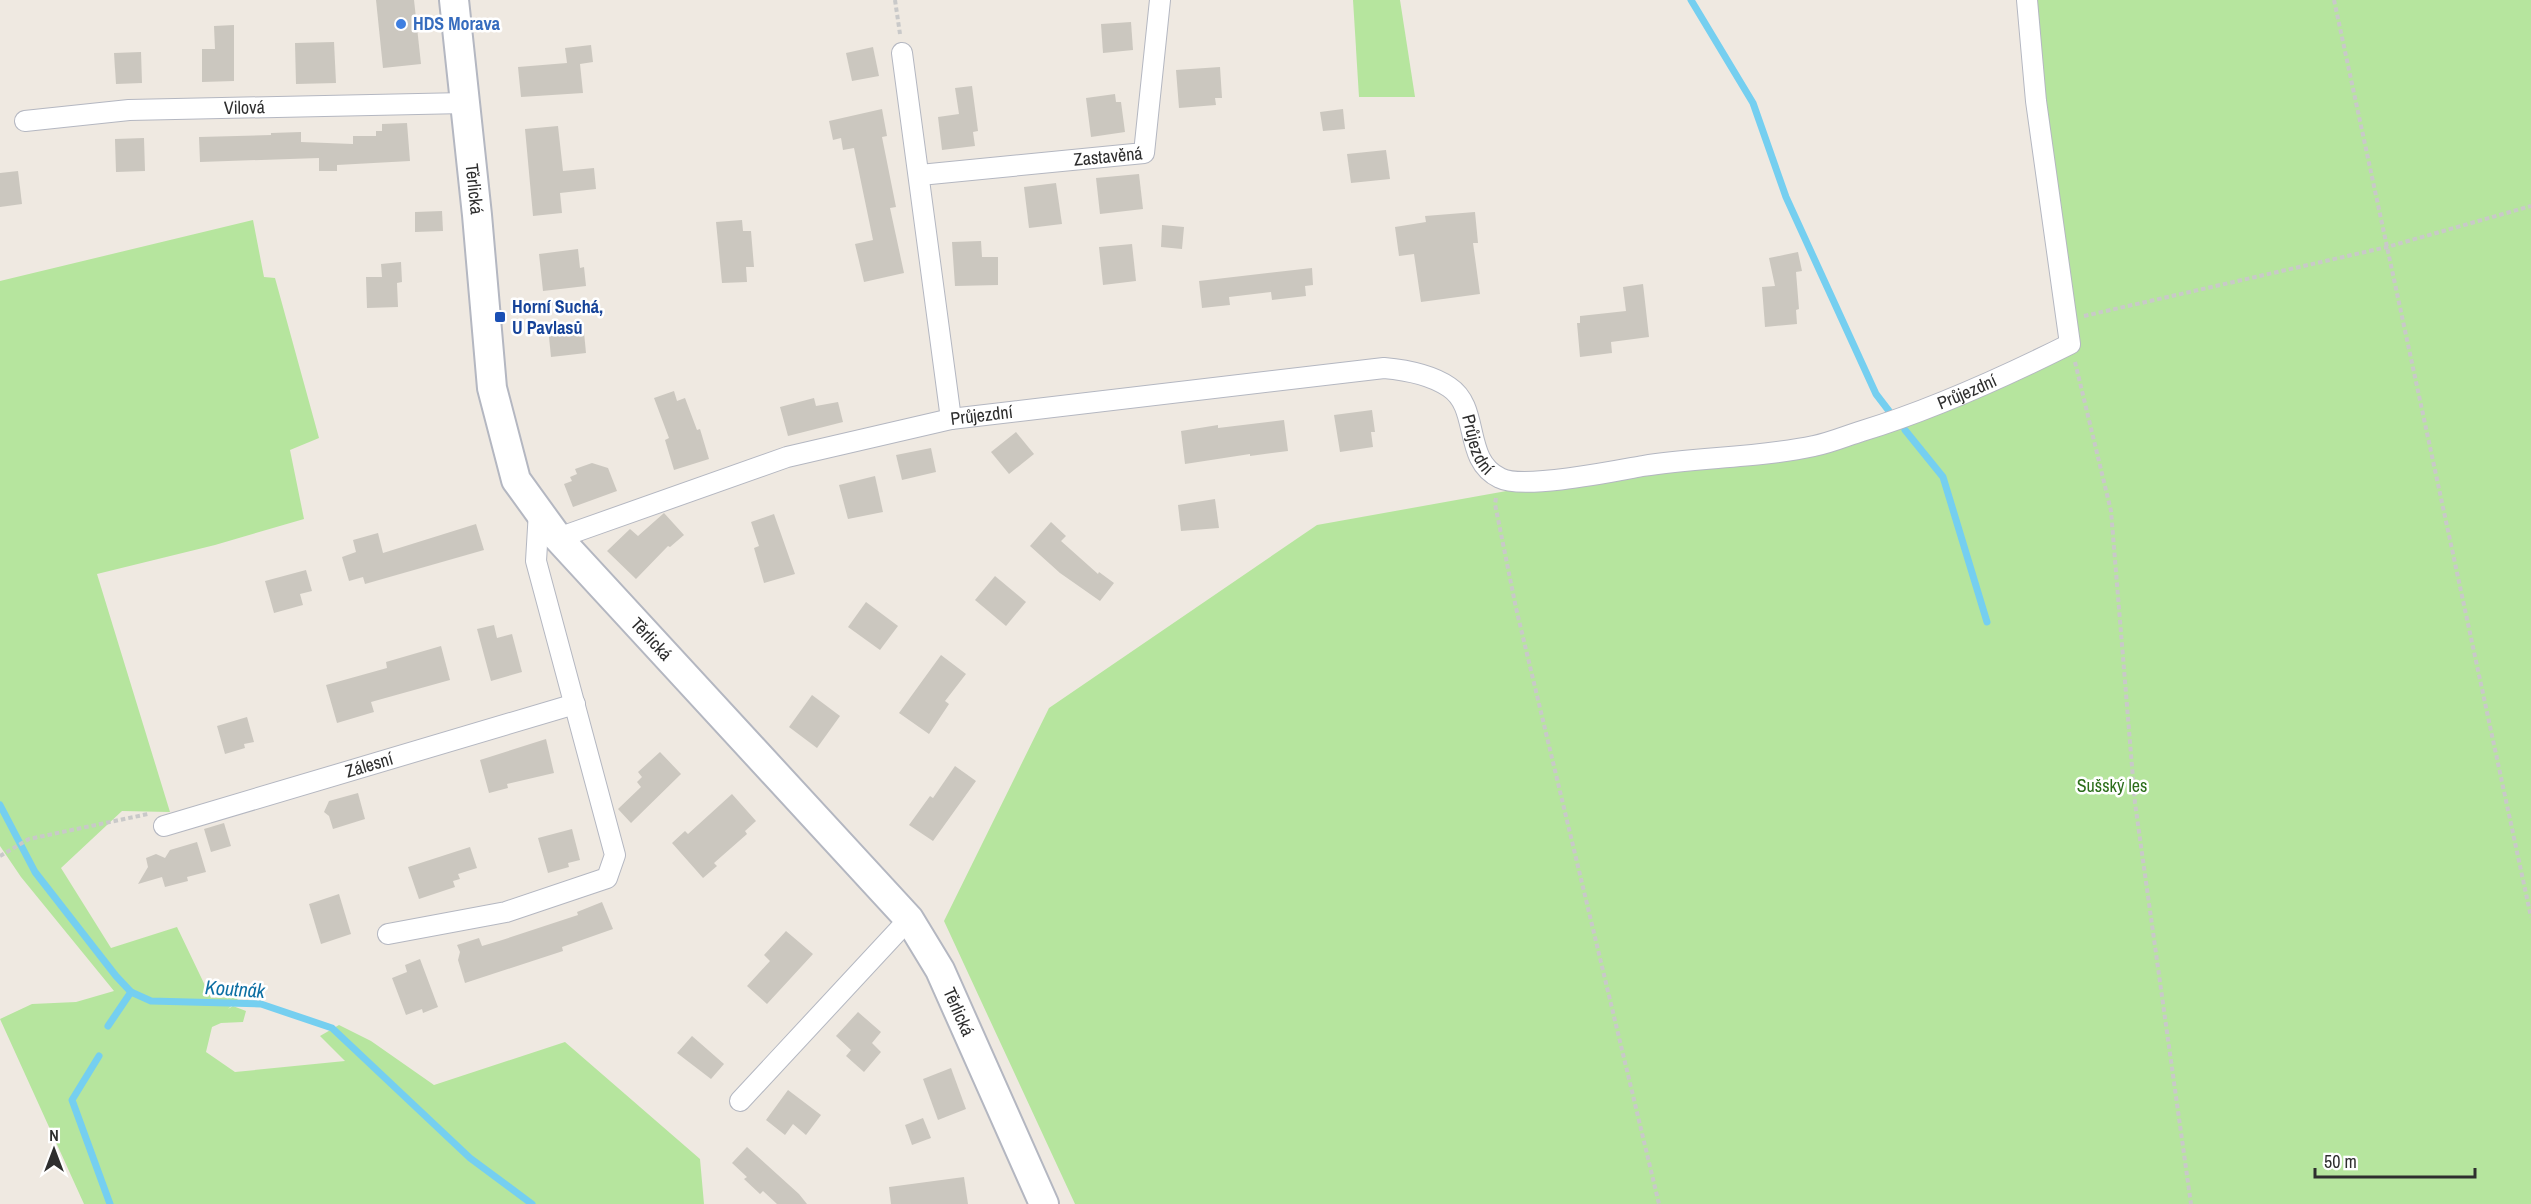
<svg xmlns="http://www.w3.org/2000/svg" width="2531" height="1204" font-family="'Archivo Narrow',sans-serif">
	<rect width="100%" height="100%" fill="#efe9e1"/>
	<g fill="#b6e59e">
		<path d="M1353 0H1400L1415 97H1359Z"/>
		<path d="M2032 0H2531V1204H1075L944 921 1049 708 1317 525 1646 466 1814 446 2002 378 2077 327Z"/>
		<path d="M253 220 264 277 275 278 319 438 290 450 304 519 215 545 97 574 170 812 122 811 61 868 111 948 177 927 211 998 240 997 228 1009 233 1006 246 1011 243 1022 221 1023 212 1027 206 1052 235 1072 345 1061 320 1036 339 1025 371 1041 434 1085 565 1042 700 1159 704 1204H84L0 1019 32 1004 76 1002 114 991 21 877 0 846V281Z"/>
	</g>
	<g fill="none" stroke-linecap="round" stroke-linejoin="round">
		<g stroke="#75cff0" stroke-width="7">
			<path d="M1691 0 1753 103 1786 197 1876 394 1889 411"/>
			<path d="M1905 430 1943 477 1987 622"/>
			<path d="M0 805 35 872 116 976 131 992 151 1001 261 1004 332 1028 470 1158 532 1204"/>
			<path d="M108 1026 131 992"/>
			<path d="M99 1056 72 1100 110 1204"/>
		</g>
	</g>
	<g fill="#cbc7bf">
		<path d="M376 0H414L421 64 383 68Z"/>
		<path d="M1131 22 1133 50 1103 53 1101 24Z"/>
		<path d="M234 25V81L202 82V49H215L214 26Z"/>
		<path d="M334 42 336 83 296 84 295 43Z"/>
		<path d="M591 45 593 62 580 64 583 93 521 97 518 67 567 63 565 48Z"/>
		<path d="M873 47 879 76 852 81 846 53Z"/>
		<path d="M141 52 142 83 116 84 114 53Z"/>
		<path d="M1220 67 1222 98H1215L1216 105 1179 108 1176 70Z"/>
		<path d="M972 86 978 131 973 132 975 146 942 150 938 117 959 114 955 88Z"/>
		<path d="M1115 94 1116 102H1121L1125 132 1091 137 1086 98Z"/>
		<path d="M882 109 887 136 882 137 896 207 890 208 904 273 864 282 855 244 873 240 854 148 843 150 841 138 833 140 829 121Z"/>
		<path d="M1343 109 1345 129 1323 131 1320 112Z"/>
		<path d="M407 123 410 161 337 165V171H319V158L200 162 199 137 271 135V133L301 132V142L353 144V136H376V131H382V124Z"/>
		<path d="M558 126 563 171 594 168 596 189 560 193 562 213 533 216 525 129Z"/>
		<path d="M144 138 145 171 116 172 115 139Z"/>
		<path d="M1386 150 1390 179 1351 183 1347 154Z"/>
		<path d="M18 171 22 204 0 207V173Z"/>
		<path d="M1139 174 1143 209 1100 214 1096 178Z"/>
		<path d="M1056 183 1062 224 1029 228 1024 187Z"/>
		<path d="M442 211 443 231 415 232V212Z"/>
		<path d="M1475 212 1478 243H1473L1480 294 1421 302 1414 254 1399 256 1395 227 1426 222 1425 216Z"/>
		<path d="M742 220 743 231H751L754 267H746L747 282 722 283 716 222Z"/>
		<path d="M1162 225 1184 227 1182 249 1161 247Z"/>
		<path d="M981 241 982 257H998V285L955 286 952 242Z"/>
		<path d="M1132 244 1136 281 1103 285 1099 247Z"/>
		<path d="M578 249 580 268 584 267 586 286 543 291 539 254Z"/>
		<path d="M1798 252 1802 271 1796 272 1799 309 1796 310 1797 324 1765 327 1762 287 1775 286 1769 258Z"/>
		<path d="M401 262 402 282 397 283 398 307 367 308 366 277H382L381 264Z"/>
		<path d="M1312 268 1313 285 1305 286 1306 296 1272 300 1271 292 1229 297 1230 305 1202 308 1199 281Z"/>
		<path d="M1643 284 1649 337 1611 342 1612 353 1580 357 1577 323H1580V316L1626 311 1623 287Z"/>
		<path d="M583 322 586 353 551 357 548 327Z"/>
		<path d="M674 391 677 401 685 398 697 430 700 429 709 459 674 470 665 440 669 438 654 398Z"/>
		<path d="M814 398 816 406 838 402 843 422 788 436 780 407Z"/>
		<path d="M1372 410 1375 432H1371L1373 447 1340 452 1334 415Z"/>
		<path d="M1284 420 1288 451 1250 456V454L1185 464 1181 431 1218 425V428Z"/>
		<path d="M1016 432 1034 454 1009 474 991 452Z"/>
		<path d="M931 448 936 472 902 480 896 455Z"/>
		<path d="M592 463 608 468 617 491 573 507 564 484 572 481 570 477 577 474 575 469Z"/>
		<path d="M875 476 883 512 848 519 839 485Z"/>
		<path d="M1215 499 1219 528 1181 531 1178 505Z"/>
		<path d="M664 513 684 535 670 547 668 546 636 579 607 551 630 529 638 536Z"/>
		<path d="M774 514 795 574 764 583 754 548 759 546 751 522Z"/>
		<path d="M1051 522 1066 536 1061 541 1098 574 1099 572 1114 583 1100 601 1060 573 1030 546Z"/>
		<path d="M476 524 484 550 365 584 363 577 349 581 342 557 356 552 353 540 378 533 383 553Z"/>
		<path d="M306 570 312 591 300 594 303 605 274 613 265 581Z"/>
		<path d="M995 576 1026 602 1006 626 975 600Z"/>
		<path d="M866 602 898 626 880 650 848 627Z"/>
		<path d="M494 625 497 638 512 634 522 672 491 681 477 629Z"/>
		<path d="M441 646 450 680 371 702 374 712 337 723 326 685 387 668 386 662Z"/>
		<path d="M941 655 966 674 945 701 949 704 929 734 899 713Z"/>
		<path d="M812 695 840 716 817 748 789 727Z"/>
		<path d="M247 717 254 742 244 744 245 748 225 754 217 726Z"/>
		<path d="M546 739 554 773 507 784 508 788 489 793 480 760Z"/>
		<path d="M660 752 681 774 631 823 618 809 641 787 637 782 642 777 638 772Z"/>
		<path d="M955 766 976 781 933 841 909 825 930 796 933 798Z"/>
		<path d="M358 793 365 819 333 829 329 816 324 812 329 801Z"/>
		<path d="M732 794 756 821 745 831 747 834 714 863 717 866 703 878 672 843 685 831 688 834Z"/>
		<path d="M224 823 231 846 211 852 204 829Z"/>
		<path d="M572 829 580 860 568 863 569 867 548 873 538 838Z"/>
		<path d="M197 842 206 872 187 877 188 881 165 887 162 877 138 884 148 867 146 858 156 854 165 858 170 850Z"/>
		<path d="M470 847 477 868 458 874 460 879 453 881 455 887 419 899 408 867Z"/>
		<path d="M339 894 351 934 321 944 309 904Z"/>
		<path d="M602 902 613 929 562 947 563 951 465 983 458 960 460 952 457 945 479 938 482 946 499 941 578 915 577 912Z"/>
		<path d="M786 931 813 954 767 1004 747 986 770 961 764 955Z"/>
		<path d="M420 959 438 1007 423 1013 422 1009 406 1015 392 978 407 972 405 965Z"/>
		<path d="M858 1012 881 1032 872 1043 881 1052 864 1072 846 1056 851 1050 836 1036Z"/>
		<path d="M692 1036 724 1064 711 1079 677 1053Z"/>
		<path d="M951 1068 966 1109 938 1120 923 1079Z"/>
		<path d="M788 1090 821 1115 806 1135 793 1124 785 1135 766 1120Z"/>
		<path d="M923 1118 931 1138 912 1145 905 1125Z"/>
		<path d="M747 1147 799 1194 807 1204H777L763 1191 760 1194 744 1179 747 1177 732 1163Z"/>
		<path d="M964 1177 968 1204H891L889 1187Z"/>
	</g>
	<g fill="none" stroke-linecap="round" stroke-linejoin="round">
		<g stroke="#b4b7c1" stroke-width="22">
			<g id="minor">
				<path d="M902 53 951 419"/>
				<path id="s1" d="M25 121 129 110 465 103"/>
				<path id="s2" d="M920 175 1144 153 1160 0"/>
				<path id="s3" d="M558 538 787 457 951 419 1384 368C1406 370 1430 374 1449 387 1481 408 1462 460 1500 478 1523 490 1615 471 1643 466 1699 457 1758 458 1814 446 1830 443 1846 436 1862 431 1934 409 2002 378 2070 344L2036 101 2027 0"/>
				<path id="s4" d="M164 826 575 704"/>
				<path d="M388 934 506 912 607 878 615 855 536 561 539 511"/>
				<path d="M740 1101 909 919"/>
			</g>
		</g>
		<g stroke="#b4b7c1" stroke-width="32">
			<g id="secondary">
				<path id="s5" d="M454 0 477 215 492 388 516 480 558 538 909 919 940 970 1044 1204"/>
			</g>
		</g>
		<g stroke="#c9c9c9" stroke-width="4" stroke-dasharray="4.5 3" stroke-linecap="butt">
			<path d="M895 0 900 34"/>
			<path d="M2334 0 2531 917"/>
			<path d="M2084 316 2387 247 2531 206"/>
			<path d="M2075 362 2111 511 2135 803 2191 1204"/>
			<path d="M1496 498 1495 504 1516 608 1659 1204"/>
			<path d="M0 856 29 839 148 814"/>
		</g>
		<use href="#minor" stroke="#fff" stroke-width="20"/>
		<use href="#secondary" stroke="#fff" stroke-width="28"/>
	</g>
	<circle fill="#3f7fe0" stroke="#fff" stroke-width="2" cx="401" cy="24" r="6"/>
	<rect fill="#1a4fb4" stroke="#fff" stroke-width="2" x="494" y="311" width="12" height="12" rx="3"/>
	<g text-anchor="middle" stroke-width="5" stroke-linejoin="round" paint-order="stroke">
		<g font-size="18" font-weight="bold" fill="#366cbe" stroke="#fff" text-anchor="start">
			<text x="413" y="30">HDS Morava</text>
		</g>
		<g font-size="18" fill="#2e2e2e" stroke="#fff">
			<text dy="6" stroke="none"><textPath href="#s1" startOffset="220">Vilová</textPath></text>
			<text dy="6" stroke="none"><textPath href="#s2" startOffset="189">Zastavěná</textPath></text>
			<text dy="6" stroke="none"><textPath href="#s5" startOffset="190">Těrlická</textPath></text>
			<text dy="6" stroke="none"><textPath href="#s3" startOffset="1503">Průjezdní</textPath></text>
			<text dy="6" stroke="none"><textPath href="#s3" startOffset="442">Průjezdní</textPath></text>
			<text dy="6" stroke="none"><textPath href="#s3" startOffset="981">Průjezdní</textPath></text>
			<text dy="6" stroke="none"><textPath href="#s5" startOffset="694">Těrlická</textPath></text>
			<text dy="6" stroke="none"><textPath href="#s4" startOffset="214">Zálesní</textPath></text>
			<text dy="6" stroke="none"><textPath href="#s5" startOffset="1180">Těrlická</textPath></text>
		</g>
		<g font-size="18" font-weight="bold" fill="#164399" stroke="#fff" text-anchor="start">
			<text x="512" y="313">Horní Suchá,<tspan x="512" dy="21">U Pavlasů</tspan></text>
		</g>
		<g font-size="18" fill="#2c6e1b" stroke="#fff">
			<text x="2112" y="792">Sušský les</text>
		</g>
		<g font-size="20" font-style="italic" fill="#0d6fa3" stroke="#fff">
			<text transform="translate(235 989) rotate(4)" y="7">Koutnák</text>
		</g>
	</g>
	<g transform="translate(54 1150)" stroke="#ffffff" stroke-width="4.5" paint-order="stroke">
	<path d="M0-4.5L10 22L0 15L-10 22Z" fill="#2e2e2e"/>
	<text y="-9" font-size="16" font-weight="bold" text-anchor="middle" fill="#2e2e2e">N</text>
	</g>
	<path d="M2315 1168v9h160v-9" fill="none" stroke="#2e2e2e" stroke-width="3"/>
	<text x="2324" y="1168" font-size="18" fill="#2e2e2e" stroke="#ffffff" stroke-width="4.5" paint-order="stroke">50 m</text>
</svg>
